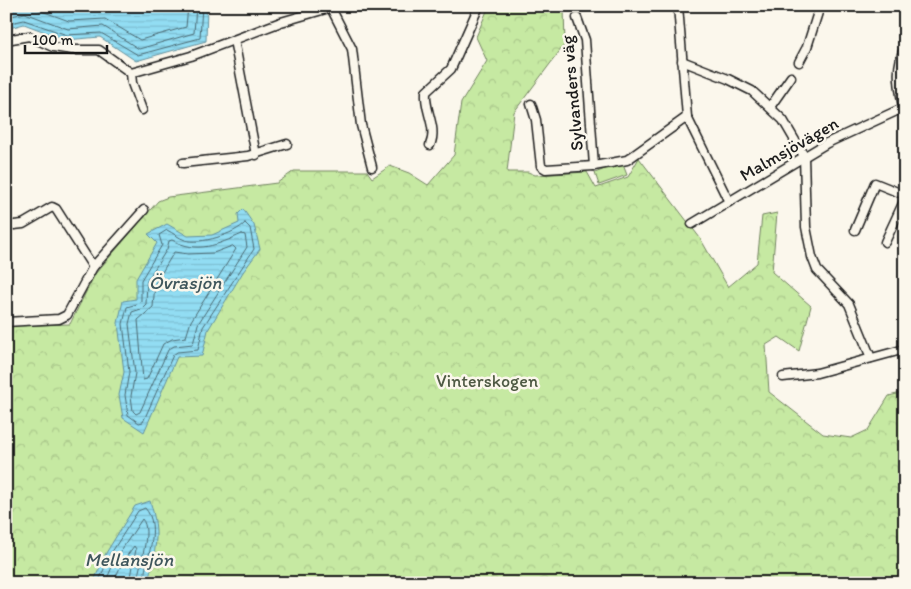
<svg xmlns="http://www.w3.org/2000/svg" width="911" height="589" font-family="Itim,sans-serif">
	<defs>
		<pattern id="forest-crowns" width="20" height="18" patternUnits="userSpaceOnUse" patternTransform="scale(1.25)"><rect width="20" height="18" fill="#c6e9a2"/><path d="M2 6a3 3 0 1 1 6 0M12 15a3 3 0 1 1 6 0" fill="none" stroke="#aac78b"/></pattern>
		<pattern id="water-rules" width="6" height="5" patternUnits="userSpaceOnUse" patternTransform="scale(1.25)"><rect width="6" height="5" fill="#92ddf3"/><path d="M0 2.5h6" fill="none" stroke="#7dbdd0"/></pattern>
	</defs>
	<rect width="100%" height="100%" fill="#fbf7ec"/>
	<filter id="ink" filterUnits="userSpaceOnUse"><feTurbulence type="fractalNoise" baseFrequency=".02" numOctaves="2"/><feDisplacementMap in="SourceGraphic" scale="10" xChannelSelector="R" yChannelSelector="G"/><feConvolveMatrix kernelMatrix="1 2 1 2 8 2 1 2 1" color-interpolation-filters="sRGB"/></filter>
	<g filter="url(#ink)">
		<path fill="#c6e9a2" stroke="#71825f" d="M622 162 627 175 599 185 595 173Z"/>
		<path fill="url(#forest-crowns)" stroke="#71825f" d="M489 6H579L564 9 565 44 514 112 507 172H528L535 175 587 172 596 188 628 177 639 158 700 238 728 287 757 263 762 216 777 213 772 272 811 306 799 351 779 337 766 345 769 392 823 434 851 438 868 430 889 396 905 392V583H6V326L70 324 95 274 158 201 168 197 277 183 294 171H367L372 178 390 166 409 173 428 185 454 155 461 103 487 61 476 37Z"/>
		<g fill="url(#water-rules)" stroke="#63909d">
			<path d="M6 6H207L206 41 136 61 100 37 66 40 24 24 6 29Z"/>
			<path d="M243 209 254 225 260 249 243 272 208 330 202 356 177 357 144 432 123 418 119 395 124 372 118 323 123 301 136 299V279L157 243 148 234 167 224 188 236 212 235 239 223 238 214Z"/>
			<path d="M150 501C161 535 155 549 148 583H93L106 553 135 506Z"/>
		</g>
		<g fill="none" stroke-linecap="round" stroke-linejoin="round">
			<g stroke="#4b6972" stroke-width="1">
				<path d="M28 6 69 21 105 19 140 40 186 27 188 6"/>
				<path d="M6 17 25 13 68 29 103 26 139 49 194 33 196 6"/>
				<path d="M6 24 24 20 67 35 101 33 138 55 200 38 202 6"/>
				<path d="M245 223 250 228 254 249 203 327 198 350 177 352 173 355 143 422 139 423 128 415 125 395 129 372 123 324 127 307 137 304 141 301V280L162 245 159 235 167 230C173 233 179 238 185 240 200 245 235 234 245 223Z"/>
				<path d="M242 234 245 235 247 247 198 324 193 344 174 346 168 350 140 412 136 414 133 411 131 396 135 373 129 324 132 312 141 309 146 304 147 281 167 249 169 241 172 240C198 254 217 245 242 234Z"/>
				<path d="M233 246 236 249 191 321 186 337 172 339 163 344 147 379 143 380 138 320 153 307 155 284 174 252 188 254 213 253Z"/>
				<path d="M98 583 110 555 138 511 145 508C162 527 145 561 143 583"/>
				<path d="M105 583 116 558 142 519C153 531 138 567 137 583"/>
				<path d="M113 583 123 561 134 546 136 549 130 583"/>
			</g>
			<g stroke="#1c1c1c" stroke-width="11">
				<g id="minor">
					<path d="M678 6 687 117 729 202"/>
					<path d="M331 8 352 49 361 125 372 167"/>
					<path d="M577 18 585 40 594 166"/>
					<path d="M6 40 29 36 53 47 72 50H99L131 73 191 56 281 22 336 6"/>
					<path d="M234 40 256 155"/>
					<path d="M682 61 728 79 752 91 783 120 804 156 806 227 812 257 817 270 849 304 871 358"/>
					<path d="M799 62 807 47 820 6"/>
					<path d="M131 73 132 83 142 110"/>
					<path d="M531 104 536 120 541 166 546 169 594 166 627 160 687 117"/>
					<path d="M770 107 791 77"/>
					<path d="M903 107C899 83 895 70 905 46"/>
					<path d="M430 145C438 127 424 111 426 92L451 69 479 6"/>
					<path d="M183 163 248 156 287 144"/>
					<path d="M692 224 827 143 905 107"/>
					<path d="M14 225 23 224 52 207 56 209 93 267"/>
					<path d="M855 230 875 183 905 195"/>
					<path d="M885 242 905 199"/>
					<path d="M6 322 59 319 67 315 93 267 144 210"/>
					<path d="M783 377 817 373 905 349"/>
				</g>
			</g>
			<use href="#minor" stroke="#fbf7ec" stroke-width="8"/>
		</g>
	</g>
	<g text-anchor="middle" stroke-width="5" stroke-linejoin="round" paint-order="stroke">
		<g font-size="18" fill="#1c1c1c" stroke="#fbf7ec">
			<text transform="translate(572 93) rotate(-95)" y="6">Sylvanders väg</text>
			<text transform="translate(789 149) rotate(-30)" y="6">Malmsjövägen</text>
		</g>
		<g font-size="18" fill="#4f5a44" stroke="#fbf7ec">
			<text x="487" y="387">Vinterskogen</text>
		</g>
		<g font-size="19" font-style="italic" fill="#3f565c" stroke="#fbf7ec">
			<text x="185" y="289">Övrasjön</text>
			<text x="129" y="566">Mellansjön</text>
		</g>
	</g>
	<rect width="911" height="589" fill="none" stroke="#fbf7ec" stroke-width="25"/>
	<rect x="12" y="12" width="886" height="564" fill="none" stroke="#1c1c1c" stroke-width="2" filter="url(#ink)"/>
	<path d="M25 45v8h82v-8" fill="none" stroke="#1c1c1c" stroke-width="2.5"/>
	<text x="32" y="45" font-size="15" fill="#1c1c1c" stroke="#fbf7ec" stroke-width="4" paint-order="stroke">100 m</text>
</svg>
